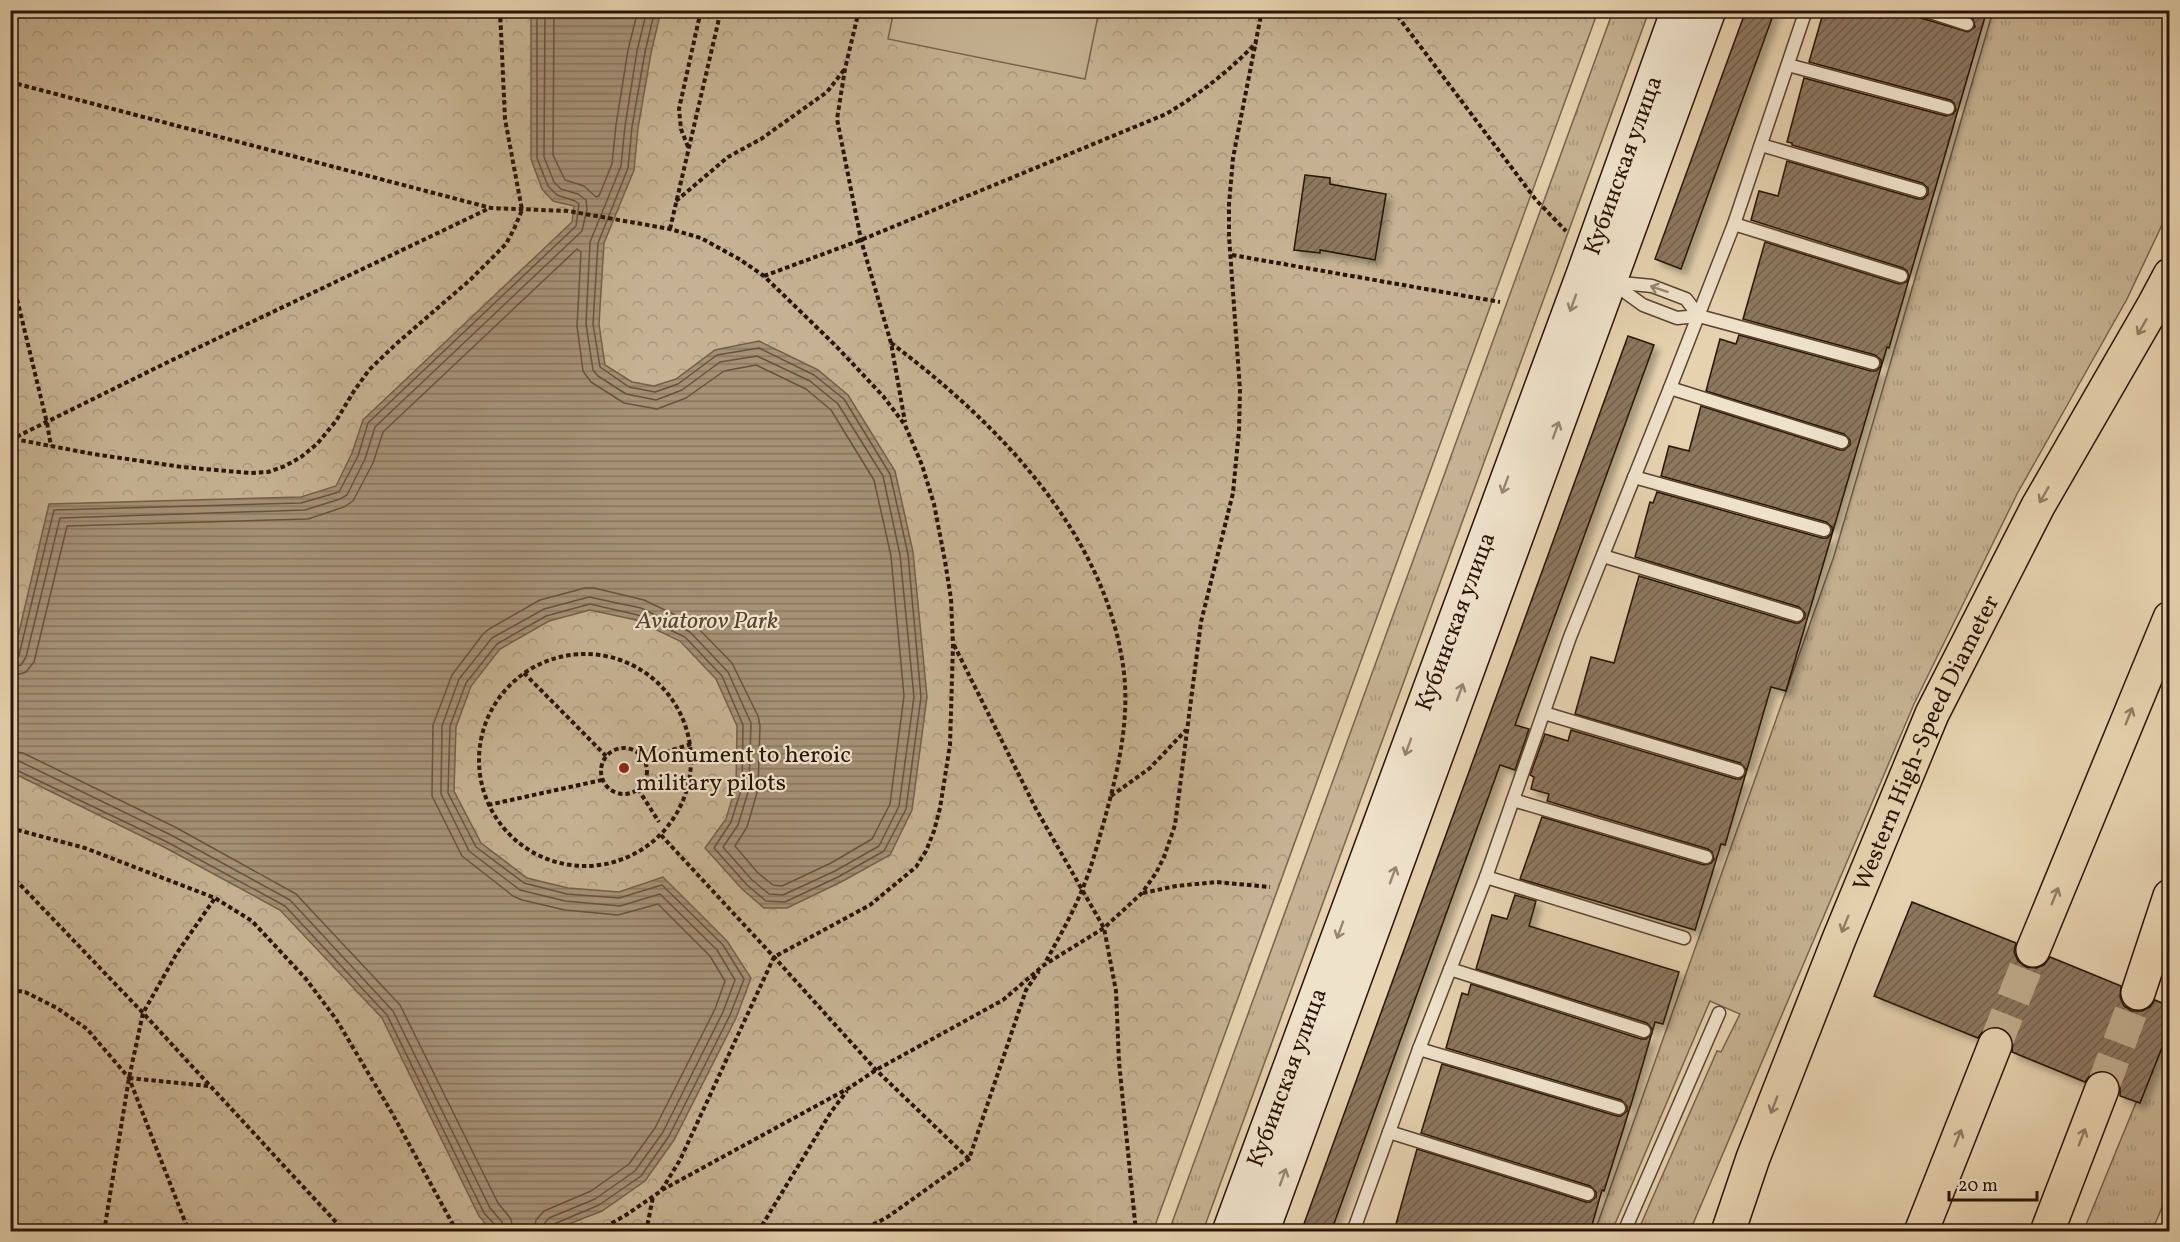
<svg xmlns="http://www.w3.org/2000/svg" width="2180" height="1242" font-family="Vollkorn,serif">
	<defs>
		<pattern id="grass-tufts" width="24" height="20" patternUnits="userSpaceOnUse" patternTransform="scale(1.5)"><rect width="24" height="20" fill="#c6b292"/><path d="M3 7l-1-3M5 7V3M7 7l1-3M15 17l-1-3M17 17v-4M19 17l1-3" fill="none" stroke="#aa987c"/></pattern>
		<pattern id="park-crowns" width="20" height="18" patternUnits="userSpaceOnUse" patternTransform="scale(1.5)"><rect width="20" height="18" fill="#c6b292"/><path d="M2 6a3 3 0 1 1 6 0M12 15a3 3 0 1 1 6 0" fill="none" stroke="#aa987c"/></pattern>
		<pattern id="water-rules" width="6" height="5" patternUnits="userSpaceOnUse" patternTransform="scale(1.5)"><rect width="6" height="5" fill="#a69176"/><path d="M0 2.5h6" fill="none" stroke="#87755f"/></pattern>
		<pattern id="building-hatch" width="6" height="6" patternUnits="userSpaceOnUse" patternTransform="scale(1.5)"><rect width="6" height="6" fill="#8c775e"/><path d="M-1 1l2-2M0 6l6-6M5 7l2-2" fill="none" stroke="#73604c"/></pattern>
		<filter id="shadow"><feDropShadow dx="5.5" dy="5.5" stdDeviation="3" flood-color="#0004"/></filter>
	</defs>
	<rect width="100%" height="100%" fill="#e6d2af"/>
	<filter id="stains"><feTurbulence type="fractalNoise" baseFrequency=".00333" numOctaves="4"/><feColorMatrix values="0 0 0 0 .2 0 0 0 0 .09 0 0 0 0 .02 0 0 0 .5 -.17"/></filter>
	<radialGradient id="worn" r=".72"><stop offset=".6" stop-color="#630" stop-opacity="0"/><stop offset="1" stop-color="#630" stop-opacity=".3"/></radialGradient>
	<g fill="url(#grass-tufts)" stroke="#78634c" stroke-width="1.5">
		<path d="M1613 11H1649L1203 1231H1169Z"/>
		<path d="M1993 11H2169V210L2127 299 2017 494 1914 704 1690 1231H1638L1717 1051 1721 1052 1740 1014 1710 1001 1612 1231H1595L1834 556Z"/>
		<path d="M2169 1022V1191L2152 1231 2083 1232Z"/>
	</g>
	<path fill="url(#park-crowns)" stroke="#78634c" stroke-width="1.5" d="M10 11H1598L1153 1231H11Z"/>
	<path fill="#c6b292" stroke="#78634c" stroke-width="1.5" d="M894 10H1099V11L1085 79 888 39Z"/>
	<path fill="url(#water-rules)" stroke="#745f49" stroke-width="1.5" d="M531 11H661L651 53 638 128 634 170 604 243 599 324 605 365 632 382 654 386 676 379 715 350 759 341 818 370 848 395 895 471 913 552 927 697 912 810 890 855 841 882 787 908H764L742 889 705 848 726 819 736 786 737 726 716 679 680 641 636 620 590 610 549 621 500 649 471 686 456 727 454 791 481 843 527 878 568 888 619 892 663 877 727 941 751 978 736 1018 674 1140 645 1181 602 1211 551 1231 493 1232 479 1216 382 1018 280 910 164 847 11 772V666L49 504 301 497 336 486 352 453 363 420 572 222 574 206 553 201 542 189 531 159Z"/>
	<g fill="none" stroke-linecap="round" stroke-linejoin="round">
		<g stroke="#68523e" stroke-width="1.5">
			<path d="M554 10 553 155 565 180 584 186 596 197 599 196 612 164 616 125 628 50 638 10"/>
			<path d="M10 660 16 659 19 655 54 510 301 503 339 492 358 456 368 423 576 226 579 204 575 201 557 195 548 186 537 158V10"/>
			<path d="M10 668 21 665 26 657 60 518 305 510 340 499 347 495 365 459 375 427 582 231 587 209 586 200 578 194 561 189 554 182 544 157 545 10"/>
			<path d="M10 677 26 672 34 662 67 526 308 519 344 507 353 501 373 463 383 432 577 249 581 252 577 326 583 371 591 382 624 403 657 409 686 398 724 371 756 365 806 389 831 410 874 480 891 556 904 696 890 804 872 839 831 863 782 886 773 885 758 873 735 846 747 827 758 789 760 726 758 716 732 663 694 624 644 600 594 588H585L540 600 489 629 483 634 452 675 433 725 432 796 462 856 513 896 522 900 565 910 618 915 658 904 710 956 725 981 715 1009 655 1128 629 1164 591 1191 544 1211 536 1220 534 1232"/>
			<path d="M10 751 23 753 175 827 296 894 400 1005 498 1203 511 1219 513 1232"/>
			<path d="M10 760 19 761 171 835 290 900 393 1011 490 1208 502 1222 504 1232"/>
			<path d="M10 767 167 842 285 906 387 1015 484 1213 496 1226 497 1232"/>
			<path d="M543 1232 544 1224 549 1218 595 1199 635 1171 663 1132 723 1012 735 980 717 950 660 894 620 906 565 901 520 890 469 851 441 794 442 726 459 679 492 638 544 609 589 597 641 608 690 632 728 672 751 723 749 789 738 825 723 847 752 880 769 894 783 895 835 871 879 846 899 806 914 697 900 555 883 476 838 404 810 381 757 356 720 362 682 390 656 400 626 394 598 376 593 370 586 324 590 242 621 166 625 126 637 51 647 10"/>
			<path d="M551 1232 554 1224 599 1205 641 1176 669 1136 730 1015 744 979 723 945 662 885 619 898 567 894 524 883 476 847 448 793 450 726 466 683 497 644 546 616 590 604 638 615 685 637 722 676 743 725 742 787 731 822 714 848 747 885 766 901 785 902 838 877 884 851 906 809 921 697 908 554 890 474 844 399 814 375 759 348 717 355 678 384 655 392 629 387 600 367 593 324 598 243 628 168 632 127 645 52 655 10"/>
		</g>
	</g>
	<g fill="url(#building-hatch)" stroke="#2a1406" stroke-width="1.5" filter="url(#shadow)">
		<path d="M1746 10H1775L1681 269 1655 259Z"/>
		<path d="M1824 10H1857L1882 18 1883 10H1916L1921 18 1968 32 1975 27 1973 19 1952 10H1987L1889 348 1887 347 1786 691 1771 687 1725 845 1721 844 1695 930 1520 879 1542 817 1704 865 1711 863 1714 859 1712 852 1708 849 1547 801 1549 794 1531 789 1534 777 1530 775 1545 734 1568 741 1571 730 1736 779H1740L1746 774V769L1740 763 1575 714 1591 657 1614 663 1639 576 1795 623H1799L1805 618V613L1799 607 1635 557 1650 502 1653 503 1657 492 1822 538H1827L1832 533V527L1826 522 1661 476 1669 446 1689 451 1701 406 1840 450H1844L1850 445V440L1844 434 1706 391 1720 339 1736 344 1739 335 1871 371H1876L1881 366V360L1875 355 1743 319 1765 242 1899 284 1906 282 1909 278 1907 271 1903 268 1751 220 1759 191 1778 196 1787 161 1918 199H1923L1928 194V188L1922 183 1792 145V143L1787 142 1804 78 1946 116 1953 114 1956 110 1954 103 1950 100 1809 62Z"/>
		<path d="M1305 175 1330 178V184L1386 194 1375 260 1320 250V253L1294 250Z"/>
		<path d="M1628 336 1654 345 1515 725 1529 729 1515 770 1500 765 1331 1232H1301Z"/>
		<path d="M1515 895 1536 901 1529 926 1679 972 1663 1024 1655 1022 1633 1098 1604 1191 1602 1190 1590 1232H1420L1396 1224 1417 1149 1586 1202H1590L1596 1197V1192L1590 1186 1421 1133 1442 1064 1617 1116H1621L1627 1111V1106L1621 1100 1446 1048 1462 993 1468 995 1471 984 1641 1039H1646L1652 1034V1029L1647 1023 1476 969 1492 915 1507 919Z"/>
		<path d="M1912 902 2016 943 2014 952 2018 961 2026 967 2036 968 2044 965 2050 957 2121 986 2120 997 2124 1006 2132 1011H2142L2150 1007 2155 1000 2169 1006V1030L2140 1103 2120 1096V1086L2117 1078 2109 1072 2099 1071 2090 1075 2085 1082 2012 1052 2013 1042 2010 1034 2002 1028 1992 1027 1983 1031 1978 1038 1874 996Z"/>
	</g>
	<g fill="none" stroke-linecap="round" stroke-linejoin="round">
		<path stroke="#c0ac8d" stroke-width="33" stroke-dasharray="33 16" stroke-linecap="butt" d="M2102 1089 2138 993"/>
		<path stroke="#c0ac8d" stroke-width="33" stroke-dasharray="33 16" stroke-linecap="butt" d="M1995 1045 2033 950"/>
		<g stroke="#594430" stroke-width="15">
			<g id="lane">
				<path d="M1924 10 1967 24"/>
				<path d="M1788 65 1948 108"/>
				<path d="M1761 145 1920 191"/>
				<path d="M1734 224 1901 276"/>
				<path d="M1611 282 1643 305 1677 318 1699 316 1873 363"/>
				<path d="M1611 282 1652 286 1686 299 1699 316"/>
				<path d="M1670 388 1842 442"/>
				<path d="M1634 477 1824 530"/>
				<path d="M1603 556 1797 615"/>
				<path d="M1544 713 1738 771"/>
				<path d="M1513 800 1706 857"/>
				<path d="M1486 877 1684 938"/>
				<path d="M1450 969 1644 1031"/>
				<path d="M1419 1049 1619 1108"/>
				<path d="M1389 1132 1588 1194"/>
				<path d="M1353 1232 1419 1049 1486 877 1570 637 1670 388 1734 224 1806 10"/>
				<path d="M1624 1232 1719 1013"/>
			</g>
		</g>
		<g stroke="#2a1406" stroke-width="36">
			<g id="secondary">
				<path id="s1" d="M1229 1232 1584 272 1678 10"/>
				<path d="M1262 1232 1709 10"/>
			</g>
		</g>
		<g stroke="#2a1406" stroke-width="36">
			<g id="primary">
				<path d="M2138 993 2170 896"/>
				<path d="M2047 1232 2102 1089"/>
			</g>
		</g>
		<g stroke="#2a1406" stroke-width="36">
			<g id="highway">
				<path d="M2033 950 2170 618"/>
				<path id="s2" d="M1728 1232 1753 1158 1839 939 1932 714 2038 506 2154 305 2170 275"/>
				<path d="M1921 1232 1995 1045"/>
			</g>
		</g>
		<g stroke="#2a1406" stroke-width="4" stroke-dasharray="4.5 3" stroke-linecap="butt">
			<path d="M859 10 845 69 837 119 861 240 891 343 905 422"/>
			<path d="M1393 10 1536 200 1566 231"/>
			<path d="M10 82 491 208 568 211 670 229 701 238 739 259 764 276 836 346 883 396 905 425 922 465 934 504 945 561 951 599 953 645 950 745 940 808 934 831 926 851 916 867 870 905 774 957 680 1160 661 1191 626 1215 596 1232"/>
			<path d="M688 147 681 129 679 109 701 10"/>
			<path d="M676 201 728 157 761 139 827 92 844 70"/>
			<path d="M670 229 721 10"/>
			<path d="M1232 255 1500 302"/>
			<path d="M10 270 47 423 51 446"/>
			<path d="M764 276 861 240 1166 114C1200 94 1229 71 1256 43"/>
			<path d="M891 343C994 420 1100 527 1122 659 1132 715 1118 771 1103 825 1097 846 1091 869 1082 890 1072 915 1058 939 1045 963"/>
			<path d="M14 439 93 454 182 467 250 473 268 472 285 466 301 457 317 444 336 421 354 391 369 370 396 344 470 280 506 244 514 229 522 210 505 119 500 10"/>
			<path d="M10 440 166 363 490 208"/>
			<path d="M10 525 14 510"/>
			<path d="M954 645 1036 809 1104 928 1116 991 1119 1062 1136 1232"/>
			<circle cx="585" cy="760" r="106"/>
			<path d="M524 673 606 756"/>
			<circle cx="624" cy="771" r="23"/>
			<path d="M644 759 691 744"/>
			<path d="M638 789 659 822"/>
			<path d="M1111 796 1150 768 1186 730"/>
			<path d="M488 805 602 780"/>
			<path d="M10 828 85 848 215 898 252 921 306 979 336 1019 392 1113 457 1232"/>
			<path d="M661 835 774 957 876 1070 969 1159"/>
			<path d="M10 874 143 1013 345 1232"/>
			<path d="M1143 893 1176 886 1216 882 1270 887"/>
			<path d="M10 990 25 992 57 1008 87 1029 129 1078 189 1232"/>
			<path d="M129 1078 209 1086"/>
			<path d="M662 1190 849 1088 876 1070 1003 1000 1044 965 1104 928 1142 893 1156 873 1164 857 1175 825 1201 622 1233 493 1239 430 1240 390 1229 236V204L1233 158 1262 10"/>
			<path d="M104 1232 129 1078 143 1013 177 953 215 898"/>
			<path d="M646 1232 653 1197"/>
			<path d="M758 1232 831 1112 847 1091"/>
			<path d="M860 1232 889 1216 969 1159 1026 990 1039 971"/>
		</g>
		<use href="#lane" stroke="#efe2cb" stroke-width="12"/>
		<use href="#secondary" stroke="#efe2cb" stroke-width="33"/>
		<use href="#primary" stroke="#e6d2af" stroke-width="33"/>
		<use href="#highway" stroke="#e6d2af" stroke-width="33"/>
	</g>
	<defs><path id="oneway-shaft" d="M-6 0H5M1.5-3L5.5 0L1.5 3" fill="none" stroke-width="1.6" stroke-linecap="round" stroke-linejoin="round" transform="scale(1.5)"/></defs>
	<g stroke="#968572">
		<use href="#oneway-shaft" transform="translate(1659 289) rotate(-161)"/>
		<use href="#oneway-shaft" transform="translate(1573 303) rotate(110)"/>
		<use href="#oneway-shaft" transform="translate(1556 430) rotate(-70)"/>
		<use href="#oneway-shaft" transform="translate(1505 485) rotate(110)"/>
		<use href="#oneway-shaft" transform="translate(1460 692) rotate(-70)"/>
		<use href="#oneway-shaft" transform="translate(1408 747) rotate(110)"/>
		<use href="#oneway-shaft" transform="translate(1393 875) rotate(-70)"/>
		<use href="#oneway-shaft" transform="translate(1340 930) rotate(110)"/>
		<use href="#oneway-shaft" transform="translate(1283 1177) rotate(-70)"/>
	</g>
	<g stroke="#917c63">
		<use href="#oneway-shaft" transform="translate(2142 327) rotate(120)"/>
		<use href="#oneway-shaft" transform="translate(2044 495) rotate(120)"/>
		<use href="#oneway-shaft" transform="translate(2129 716) rotate(-68)"/>
		<use href="#oneway-shaft" transform="translate(2055 896) rotate(-68)"/>
		<use href="#oneway-shaft" transform="translate(1845 924) rotate(112)"/>
		<use href="#oneway-shaft" transform="translate(1774 1105) rotate(111)"/>
		<use href="#oneway-shaft" transform="translate(2082 1137) rotate(-69)"/>
		<use href="#oneway-shaft" transform="translate(1958 1138) rotate(-68)"/>
	</g>
	<circle fill="#8f2418" stroke="#efe2cb" stroke-width="2" cx="624" cy="768" r="6"/>
	<g text-anchor="middle" stroke-width="4.5" stroke-linejoin="round" paint-order="stroke">
		<g font-size="24" fill="#2a1406" stroke="#efe2cb">
			<text dy="8" stroke="none"><textPath href="#s1" startOffset="1137">Кубинская улица</textPath></text>
			<text dy="8" stroke="none"><textPath href="#s1" startOffset="651">Кубинская улица</textPath></text>
			<text dy="8" stroke="none"><textPath href="#s2" startOffset="528">Western High-Speed Diameter</textPath></text>
			<text dy="8" stroke="none"><textPath href="#s1" startOffset="165">Кубинская улица</textPath></text>
		</g>
		<g font-size="24" font-style="italic" fill="#594330" stroke="#efe2cb">
			<text x="707" y="628">Aviatorov Park</text>
		</g>
		<g font-size="24" fill="#2a1406" stroke="#efe2cb" text-anchor="start">
			<text x="636" y="762">Monument to heroic<tspan x="636" dy="28">military pilots</tspan></text>
		</g>
	</g>
	<rect width="2180" height="1242" fill="none" stroke="#e6d2af" stroke-width="36"/>
	<rect x="12" y="12" width="2156" height="1218" fill="none" stroke="#2a1406" stroke-width="3"/>
	<rect x="18" y="18" width="2144" height="1206" fill="none" stroke="#2a1406" stroke-width="1.5"/>
	<path d="M1949 1191v9h88v-9" fill="none" stroke="#2a1406" stroke-width="3"/>
	<text x="1958" y="1191" font-size="18" fill="#2a1406" stroke="#efe2cb" stroke-width="4.5" paint-order="stroke">20 m</text>
	<rect width="100%" height="100%" filter="url(#stains)"/>
	<rect width="100%" height="100%" fill="url(#worn)"/>
</svg>
